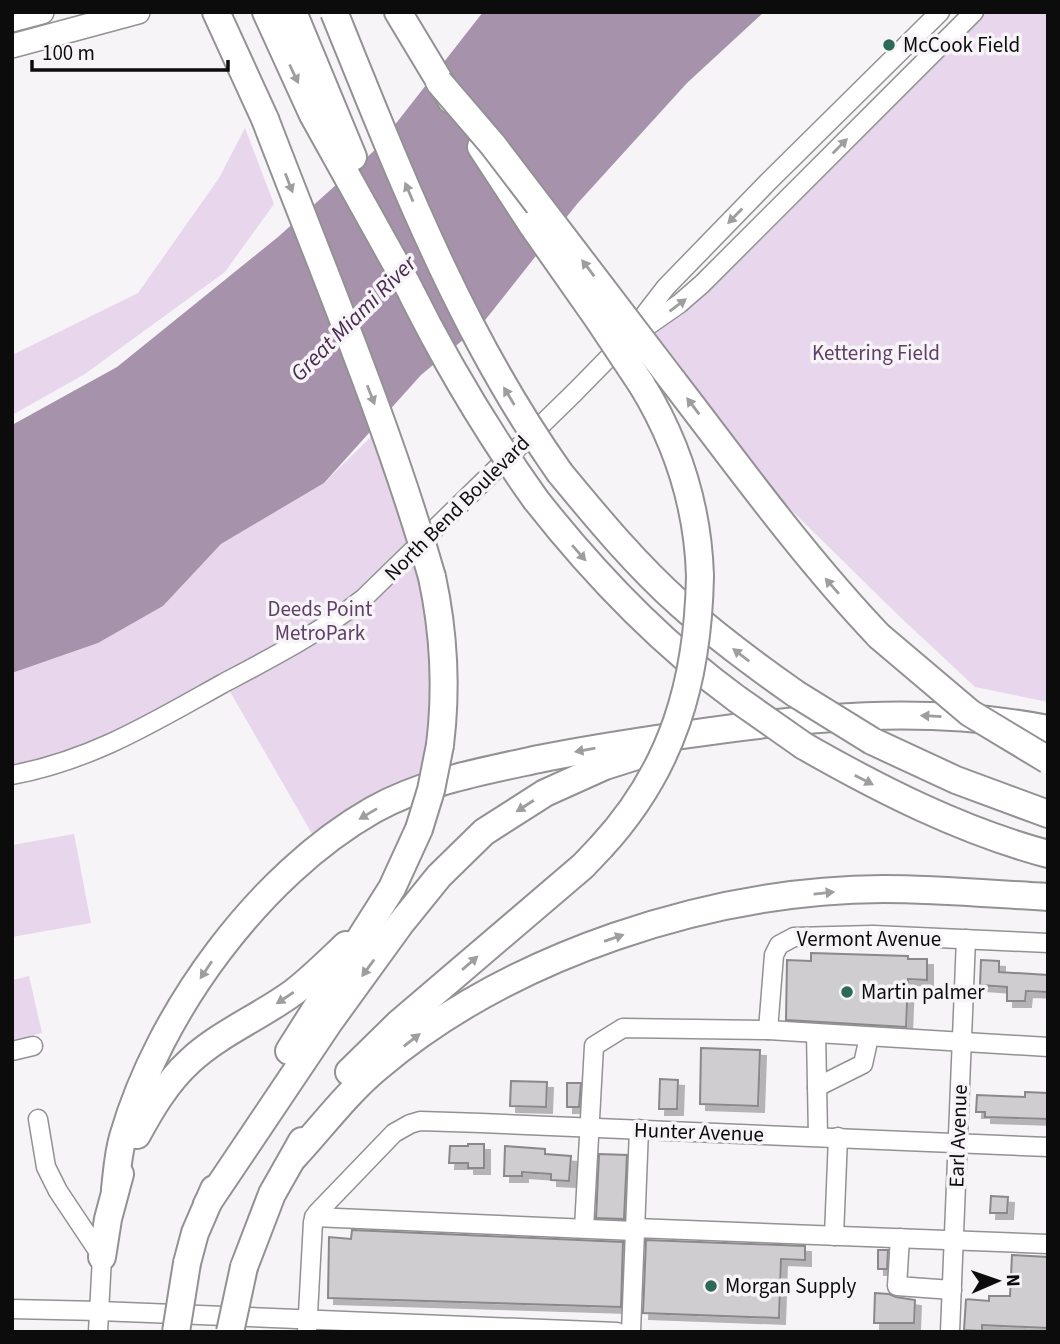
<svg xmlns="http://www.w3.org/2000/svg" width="1060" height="1344" font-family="'Source Sans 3',sans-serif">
	<defs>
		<filter id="shadow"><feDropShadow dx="6" dy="6" stdDeviation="0" flood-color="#0004"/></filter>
	</defs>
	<rect width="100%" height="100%" fill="#f7f4f7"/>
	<g fill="#e8d7ec">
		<path d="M974 12H1048V702L975 687 899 616 622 344 679 304Z"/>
		<path d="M245 128 274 204 225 272 85 374 12 415V355L138 293 219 178Z"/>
		<path d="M382 426 442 641 431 790 411 777 319 846 225 683 122 738 12 775V673L98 643 163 606 221 544 324 483Z"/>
		<path d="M74 834 91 923 12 937V845Z"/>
		<path d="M29 976 42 1033 12 1040V980Z"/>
	</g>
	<path fill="#a792ac" d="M483 12H764L687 83 577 204 482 324 421 375 324 483 221 544 163 606 98 643 12 673V425L117 367 278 237 376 149Z"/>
	<g fill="#cfcdd0" stroke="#8a888b" stroke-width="2" filter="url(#shadow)">
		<path d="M811 953 908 956V959H927V980L908 979 906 1027 786 1020 787 960 811 961Z"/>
		<path d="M981 960 999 961V972L1048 975V992L1026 991 1025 1001H1007V987L980 985Z"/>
		<path d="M701 1048 760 1050 758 1106 700 1104Z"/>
		<path d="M660 1079 678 1080 677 1109H659Z"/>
		<path d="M511 1081 547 1082 546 1107 510 1106Z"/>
		<path d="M567 1083H581L579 1107H567Z"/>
		<path d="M1025 1092 1048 1093V1119L985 1117V1112H976L977 1095 1025 1097Z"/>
		<path d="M468 1144H484V1168H468V1163H449L450 1146H468Z"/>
		<path d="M505 1146 545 1149V1154L571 1156 569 1181 551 1180V1174L522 1172V1176H504Z"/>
		<path d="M599 1154 627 1155 624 1219 596 1218Z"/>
		<path d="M991 1196 1008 1197 1007 1213H990Z"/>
		<path d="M352 1230 623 1242 621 1307 328 1298 329 1237 351 1239Z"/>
		<path d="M646 1240 805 1246V1260L781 1259 779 1318 643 1313Z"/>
		<path d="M878 1250H888L887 1269H878Z"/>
		<path d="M1012 1255 1048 1257V1328L982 1325V1331L964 1330 966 1299 989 1301V1296H1010Z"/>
		<path d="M875 1293 889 1294 896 1297 915 1300 914 1323H874Z"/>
	</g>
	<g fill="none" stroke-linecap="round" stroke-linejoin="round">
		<g stroke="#939193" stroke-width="21">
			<g id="minor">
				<path d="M636 334 679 304 702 284 974 12"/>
				<path d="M12 775C92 760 152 723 222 684 271 658 320 633 364 598L575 392 622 344 666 287 768 182 940 12"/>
				<path d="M768 1030 774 955 779 945 794 937 873 935 1048 943"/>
				<path d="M816 1033 818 1136"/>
				<path d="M12 1051 33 1046"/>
				<path d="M817 1087 863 1064 869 1037"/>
				<path d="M38 1119 46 1167 58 1191 102 1257 98 1332"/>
				<path d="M314 1217 635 1231"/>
				<path d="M584 1228 594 1046 623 1028 768 1030 1048 1047"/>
				<path d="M635 1228 1048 1244"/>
				<path d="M834 1236 838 1137"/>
				<path d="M900 1238 897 1286 952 1290"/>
				<path d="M12 1309 99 1311 617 1332"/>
				<path d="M307 1332 313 1222 317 1213 394 1133 410 1124 420 1121 481 1123 1048 1147"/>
				<path d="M631 1332 639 1129"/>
				<path d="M950 1332 966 939"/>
			</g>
		</g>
		<g stroke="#939193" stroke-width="26">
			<g id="major">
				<path d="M12 20 42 12"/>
				<path d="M12 46 138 12"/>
			</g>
		</g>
		<g stroke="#939193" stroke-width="30">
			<g id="highway">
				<path d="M216 12 265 119"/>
				<path d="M266 12 313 115 407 284"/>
				<path d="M293 12 353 157"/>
				<path d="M398 12 451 100"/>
				<path d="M481 147 532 225"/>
				<path d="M673 381C740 468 803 556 879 636"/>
				<path d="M642 385C678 444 698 508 700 576"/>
				<path d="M560 473C598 519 636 565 681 605 717 637 756 666 796 694"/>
				<path d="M536 500C595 575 659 642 737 699"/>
				<path d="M432 577C444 633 447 688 440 745"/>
				<path d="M872 741 956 780 1048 814"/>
				<path d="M804 746C881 790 962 831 1048 854"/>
				<path d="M289 1051 392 888 419 829"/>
				<path d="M349 1072 398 1024 583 866 601 847"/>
				<path d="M137 1135C151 1109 167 1082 190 1061 220 1033 260 1017 294 992 312 978 329 961 346 945"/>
				<path d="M294 1157C321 1128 346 1094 377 1068 510 955 710 890 883 889 938 889 993 894 1048 897"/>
				<path d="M115 1189C117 1172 118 1154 123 1137 159 1012 259 875 373 810 423 782 483 771 539 759 587 749 635 742 683 735 804 717 926 705 1048 729"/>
				<path d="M207 1204 330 1021 401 923 439 876 484 832 545 793 605 766 643 754"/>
				<path d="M102 1257 108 1219 120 1174"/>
				<path d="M187 1263 195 1233 214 1189"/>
				<path d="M244 1267 272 1194 302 1141"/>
			</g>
		</g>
		<use href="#minor" stroke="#fff" stroke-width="18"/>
		<use href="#major" stroke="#fff" stroke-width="23"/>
		<use href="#highway" stroke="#fff" stroke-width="26"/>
		<g stroke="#939193" stroke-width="30" stroke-linecap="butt">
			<g id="highway-bridge">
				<path d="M334 12C399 172 460 332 560 473"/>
				<path d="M439 82 493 145 673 381"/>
				<path d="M265 119C323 271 387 421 432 577"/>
				<path d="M532 225 598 319 642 385"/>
				<path d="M407 284C445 361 486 430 536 500"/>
				<path d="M879 636 970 713 1048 760"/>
				<path d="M796 694 872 741"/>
				<path d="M737 699 804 746"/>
				<path d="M419 829 431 790 440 745"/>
				<path d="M601 847C673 769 698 681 700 576"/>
				<path d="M176 1332 187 1263"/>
				<path d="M230 1332 244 1267"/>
			</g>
		</g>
		<use href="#highway-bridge" stroke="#fff" stroke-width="26"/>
	</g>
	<defs><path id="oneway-solid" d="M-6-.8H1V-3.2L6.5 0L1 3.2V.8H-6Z" transform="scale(1.75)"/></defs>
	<g fill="#9e9e9e">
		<use href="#oneway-solid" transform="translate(294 74) rotate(65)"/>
		<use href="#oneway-solid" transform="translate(840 146) rotate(-45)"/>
		<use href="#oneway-solid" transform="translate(289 183) rotate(69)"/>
		<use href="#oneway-solid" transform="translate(409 192) rotate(-113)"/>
		<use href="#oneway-solid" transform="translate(735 216) rotate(134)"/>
		<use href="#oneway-solid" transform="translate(588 268) rotate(-127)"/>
		<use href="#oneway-solid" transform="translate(678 305) rotate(-37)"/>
		<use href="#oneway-solid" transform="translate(371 395) rotate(69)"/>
		<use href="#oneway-solid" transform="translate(509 396) rotate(-121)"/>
		<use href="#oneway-solid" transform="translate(693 406) rotate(-127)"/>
		<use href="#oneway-solid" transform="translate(579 553) rotate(49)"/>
		<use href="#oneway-solid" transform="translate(832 586) rotate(-131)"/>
		<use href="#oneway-solid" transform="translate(741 655) rotate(-142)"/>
		<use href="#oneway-solid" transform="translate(931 716) rotate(-177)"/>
		<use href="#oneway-solid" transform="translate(585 750) rotate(170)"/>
		<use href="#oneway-solid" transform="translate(864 780) rotate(27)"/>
		<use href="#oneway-solid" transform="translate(525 806) rotate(147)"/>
		<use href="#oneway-solid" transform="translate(368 814) rotate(149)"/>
		<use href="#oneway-solid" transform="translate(824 893) rotate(-6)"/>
		<use href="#oneway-solid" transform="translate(614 938) rotate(-19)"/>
		<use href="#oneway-solid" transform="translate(470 963) rotate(-41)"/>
		<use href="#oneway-solid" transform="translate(368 968) rotate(126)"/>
		<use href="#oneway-solid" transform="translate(206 970) rotate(124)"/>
		<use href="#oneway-solid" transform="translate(285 998) rotate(146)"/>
		<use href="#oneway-solid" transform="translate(412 1040) rotate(-38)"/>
	</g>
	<g fill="#2c6a56" stroke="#f7f4f7" stroke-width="2.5">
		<circle cx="889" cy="45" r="7"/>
		<circle cx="847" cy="992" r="7"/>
		<circle cx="711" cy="1286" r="7"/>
	</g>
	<g text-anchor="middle" stroke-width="7" stroke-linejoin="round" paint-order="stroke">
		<g font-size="21" fill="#0d0c0d" stroke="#f7f4f7" text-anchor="start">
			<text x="903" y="52">McCook Field</text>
			<text x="861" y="999">Martin palmer</text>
			<text x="725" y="1293">Morgan Supply</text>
		</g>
		<g font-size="21" fill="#5f3f67" stroke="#f7f4f7">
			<text x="876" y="360">Kettering Field</text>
			<text x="320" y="616">Deeds Point<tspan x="320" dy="24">MetroPark</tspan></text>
		</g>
		<g font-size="21" fill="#0d0c0d" stroke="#f7f4f7">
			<text transform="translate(457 508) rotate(-45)" y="7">North Bend Boulevard</text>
			<text x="869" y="946">Vermont Avenue</text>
			<text transform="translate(699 1132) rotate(2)" y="7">Hunter Avenue</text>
			<text transform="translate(958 1136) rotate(-88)" y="7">Earl Avenue</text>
		</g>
		<g font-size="23" font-style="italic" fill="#492a50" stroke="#f7f4f7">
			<text transform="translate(353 318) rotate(-45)" y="8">Great Miami River</text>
		</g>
	</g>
	<rect width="1060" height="1344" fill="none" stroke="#0d0c0d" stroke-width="28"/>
	<g transform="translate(997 1281) rotate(88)" stroke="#f7f4f7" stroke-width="5" paint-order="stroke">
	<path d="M0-5L12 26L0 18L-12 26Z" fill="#0d0c0d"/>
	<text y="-10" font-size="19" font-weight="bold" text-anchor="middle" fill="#0d0c0d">N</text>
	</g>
	<path d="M32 60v10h196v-10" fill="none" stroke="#0d0c0d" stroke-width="3.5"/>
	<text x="42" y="60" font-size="21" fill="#0d0c0d" stroke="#f7f4f7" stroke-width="5" paint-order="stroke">100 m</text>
</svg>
